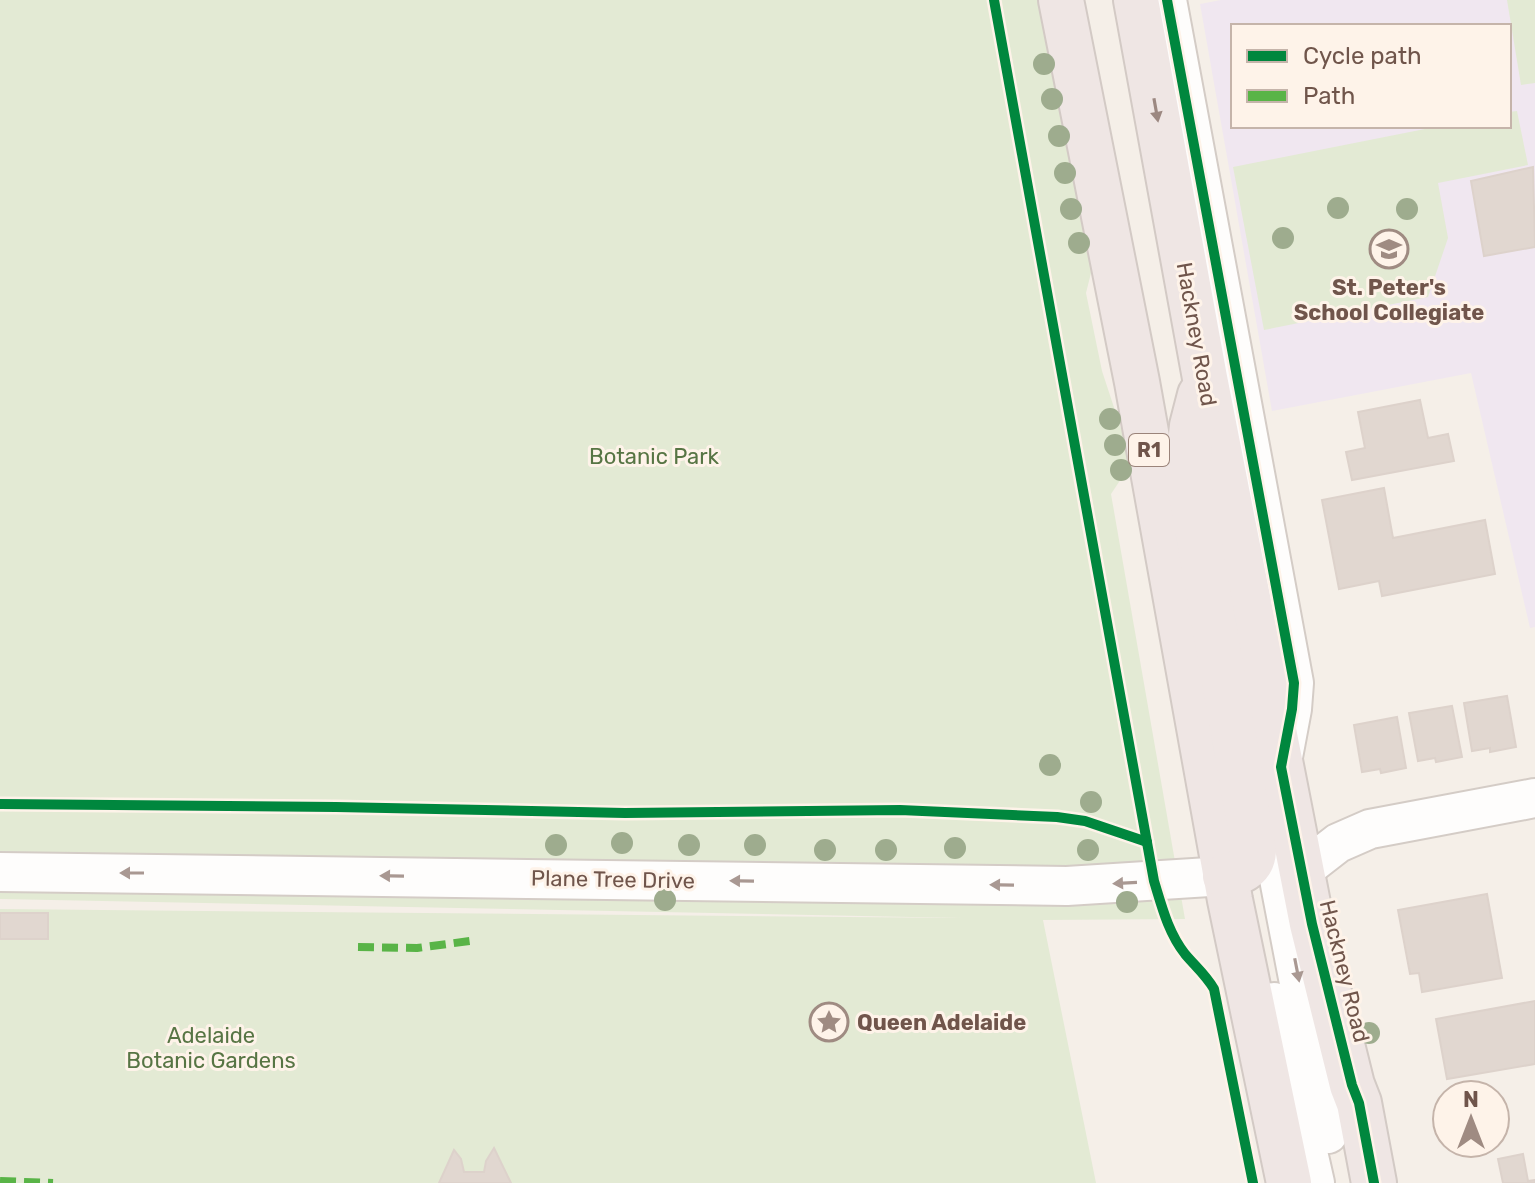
<svg xmlns="http://www.w3.org/2000/svg" width="1535" height="1183" font-family="Rubik,sans-serif">
	<rect width="100%" height="100%" fill="#f5efe8"/>
	<path fill="#f0e7f0" fill-rule="evenodd" d="M1221 0H1535V627L1530 628 1471 373 1272 411 1200 4ZM1233 26H1509V126H1233Z"/>
	<g fill="#e3ead4">
		<path d="M0 0H1046L1094 261 1086 293 1102 371 1129 453V467L1111 494 1185 919 1043 920 1096 1183H0V909L962 918 0 899Z"/>
		<path d="M1507 0H1535V83L1521 85Z"/>
		<path d="M1517 111 1528 165 1438 183 1448 238 1428 297 1264 330 1233 167 1440 126H1509V112Z"/>
	</g>
	<g fill="#e1d7d0" stroke="#ddd2cb" stroke-width="2">
		<path d="M1533 167 1535 247 1484 256 1471 181Z"/>
		<path d="M1420 400 1428 438 1448 434 1454 461 1352 480 1346 452 1365 448 1358 412Z"/>
		<path d="M1384 488 1393 538 1485 520 1495 574 1382 596 1379 581 1339 589 1322 500Z"/>
		<path d="M1507 696 1516 747 1490 752V748L1472 751 1464 703Z"/>
		<path d="M1452 706 1462 757 1436 762 1435 758 1418 761 1409 713Z"/>
		<path d="M1397 717 1406 768 1381 773 1380 769 1362 772 1354 725Z"/>
		<path d="M1487 894 1502 978 1422 992 1419 973 1410 974 1398 910Z"/>
		<rect x="0" y="913" width="48" height="26"/>
		<path d="M1535 1001V1064L1447 1079 1436 1019Z"/>
		<path d="M494 1148 511 1183H439L454 1150 461 1159 464 1172H484L486 1161Z"/>
		<path d="M1523 1154 1528 1181 1535 1180V1183H1503L1498 1159Z"/>
	</g>
	<g fill="none" stroke-linecap="round" stroke-linejoin="round">
		<g stroke="#d4ccc6" stroke-width="42">
			<g id="minor">
				<path d="M1167 0 1294 683 1292 709 1283 757"/>
				<path d="M1265 806 1328 1134"/>
				<path d="M1302 871 1338 843 1370 829 1535 798"/>
				<path d="M0 872 1067 886 1225 876"/>
				<path d="M1274 1002 1315 1183"/>
			</g>
		</g>
		<g stroke="#d3cac5" stroke-width="48">
			<g id="highway">
				<path d="M1061 0 1137 382 1230 900 1289 1183"/>
				<path d="M1136 0 1205 378 1312 924 1352 1085 1359 1103 1374 1183"/>
				<path d="M1200 395 1192 426 1187 472 1254 851C1253 868 1240 873 1225 876"/>
			</g>
		</g>
		<use href="#minor" stroke="#fefdfc" stroke-width="38"/>
		<use href="#highway" stroke="#efe6e4" stroke-width="44"/>
		<g stroke="#59b447" stroke-width="8" stroke-dasharray="16 8" stroke-linecap="butt">
			<path d="M358 947 417 948 470 941"/>
			<path d="M0 1181 53 1183"/>
		</g>
		<g stroke="#fef3e9" stroke-width="15">
			<g id="cycleway">
				<path d="M994 0 1154 881C1162 907 1168 932 1185 954 1195 966 1206 975 1214 989L1253 1183"/>
				<path d="M1167 0 1294 683 1292 709 1281 767 1312 924 1352 1085 1359 1103 1374 1183"/>
				<path d="M0 804 336 807 625 813 900 810 1057 817 1085 821 1147 842"/>
			</g>
		</g>
		<use href="#cycleway" stroke="#00873e" stroke-width="10"/>
	</g>
	<g fill="#9eac8e">
		<circle cx="1044" cy="64" r="11"/>
		<circle cx="1052" cy="99" r="11"/>
		<circle cx="1059" cy="136" r="11"/>
		<circle cx="1065" cy="173" r="11"/>
		<circle cx="1338" cy="208" r="11"/>
		<circle cx="1071" cy="209" r="11"/>
		<circle cx="1407" cy="209" r="11"/>
		<circle cx="1283" cy="238" r="11"/>
		<circle cx="1079" cy="243" r="11"/>
		<circle cx="1110" cy="419" r="11"/>
		<circle cx="1115" cy="445" r="11"/>
		<circle cx="1121" cy="470" r="11"/>
		<circle cx="1050" cy="765" r="11"/>
		<circle cx="1091" cy="802" r="11"/>
		<circle cx="622" cy="843" r="11"/>
		<circle cx="556" cy="845" r="11"/>
		<circle cx="689" cy="845" r="11"/>
		<circle cx="755" cy="845" r="11"/>
		<circle cx="955" cy="848" r="11"/>
		<circle cx="825" cy="850" r="11"/>
		<circle cx="886" cy="850" r="11"/>
		<circle cx="1088" cy="850" r="11"/>
		<circle cx="665" cy="900" r="11"/>
		<circle cx="1127" cy="902" r="11"/>
		<circle cx="1369" cy="1033" r="11"/>
	</g>
	<defs><path id="oneway-solid" d="M-6-.8H1V-3.2L6.5 0L1 3.2V.8H-6Z" transform="scale(2)"/></defs>
	<use fill="#9c8881" href="#oneway-solid" transform="translate(1156 110) rotate(80)"/>
	<g fill="#a99892">
		<use href="#oneway-solid" transform="translate(132 873) rotate(-180)"/>
		<use href="#oneway-solid" transform="translate(392 876) rotate(-179)"/>
		<use href="#oneway-solid" transform="translate(742 881) rotate(-179)"/>
		<use href="#oneway-solid" transform="translate(1125 883) rotate(177)"/>
		<use href="#oneway-solid" transform="translate(1002 885) rotate(-179)"/>
		<use href="#oneway-solid" transform="translate(1297 970) rotate(79)"/>
	</g>
	<defs>
		<g id="school-ring" transform="scale(2)"><circle r="9.5" fill="#fef3e9" stroke="#9f8b82" stroke-width="1.5"/><path d="M0-5L7-2L0 1L-7-2ZM-4 1L0 2.5L4 1V4Q0 6-4 4Z" fill="#9f8b82"/></g>
		<g id="sight-ring" transform="scale(2)"><circle r="9.5" fill="#fef3e9" stroke="#9f8b82" stroke-width="1.5"/><path d="M0-6L1.8-2.2L6-1.7L2.9 1.2L3.7 5.4L0 3.3L-3.7 5.4L-2.9 1.2L-6-1.7L-1.8-2.2Z" fill="#9f8b82"/></g>
	</defs>
	<g fill-rule="evenodd">
		<use href="#school-ring" x="1389" y="249"/>
		<use href="#sight-ring" x="829" y="1022"/>
	</g>
	<g text-anchor="middle" stroke-width="6" stroke-linejoin="round" paint-order="stroke">
		<rect fill="#fef3e9" stroke="#9b847a" stroke-width="2" x="1129" y="434" width="40" height="32" rx="6"/>
		<g font-size="20" font-weight="bold" fill="#70554b">
			<text x="1149" y="457">R1</text>
		</g>
		<g font-size="22" font-weight="bold" fill="#70554b" stroke="#fef3e9">
			<text x="1389" y="295">St. Peter's<tspan x="1389" dy="25">School Collegiate</tspan></text>
			<text x="857" y="1030" text-anchor="start">Queen Adelaide</text>
		</g>
		<g font-size="22" fill="#70554b" stroke="#fef3e9">
			<text transform="translate(1197 334) rotate(80)" y="8">Hackney Road</text>
			<text transform="translate(613 879) rotate(1)" y="8">Plane Tree Drive</text>
			<text transform="translate(1345 971) rotate(76)" y="8">Hackney Road</text>
		</g>
		<g font-size="22" fill="#577544" stroke="#fef3e9">
			<text x="654" y="464">Botanic Park</text>
			<text x="211" y="1043">Adelaide<tspan x="211" dy="25">Botanic Gardens</tspan></text>
		</g>
	</g>
	<rect x="1231" y="24" width="280" height="104" fill="#fef3e9" stroke="#c5b4aa" stroke-width="2"/>
	<rect x="1247" y="50" width="40" height="12" fill="#00873e" stroke="#c5b4aa" stroke-width="2"/>
	<text x="1303" y="64" font-size="24" fill="#70554b">Cycle path</text>
	<rect x="1247" y="90" width="40" height="12" fill="#59b447" stroke="#c5b4aa" stroke-width="2"/>
	<text x="1303" y="104" font-size="24" fill="#70554b">Path</text>
	<g transform="translate(1471 1119)"><circle r="38" fill="#fef3e9" stroke="#c5b4aa" stroke-width="2"/>
	<path d="M0-6L14 30L0 20L-14 30Z" fill="#9f8b82"/>
	<text y="-12" font-size="22" font-weight="bold" text-anchor="middle" fill="#70554b">N</text>
	</g>
</svg>
